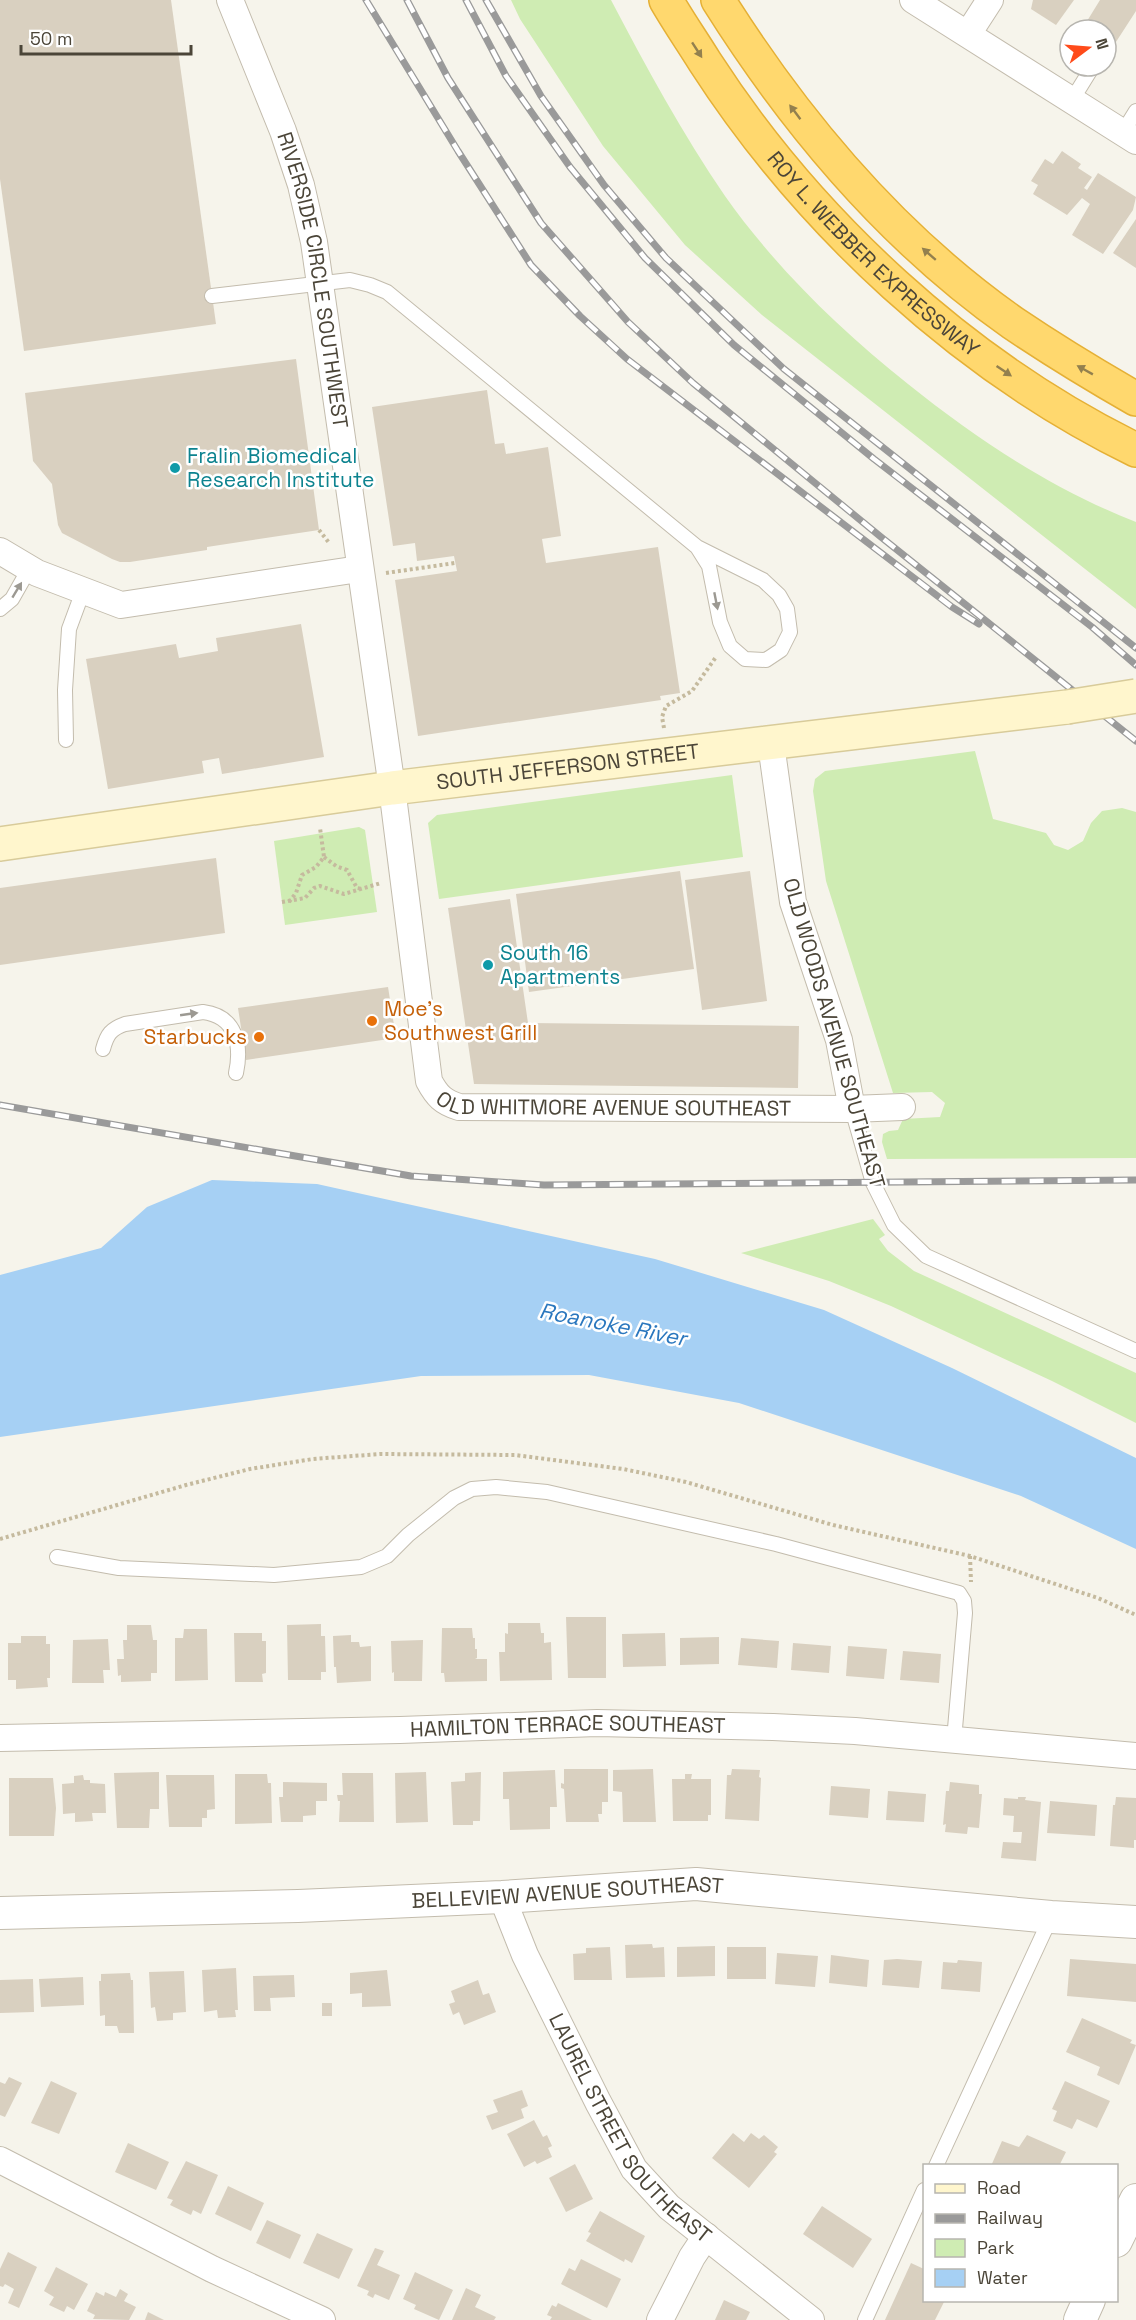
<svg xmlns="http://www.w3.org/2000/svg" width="1136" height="2320" font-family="'Space Grotesk',sans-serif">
	<rect width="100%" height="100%" fill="#f6f4eb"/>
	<g fill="#cfecb3">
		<path d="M511 0H611C645 65 683 135 725 196 776 268 839 329 908 384 978 440 1052 489 1136 522V609L762 315 685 245 603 146 520 19Z"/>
		<path d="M975 751 993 819 1046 833 1054 845 1068 850 1083 841 1091 823 1102 811 1122 808 1136 812V1158L887 1159 882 1142 883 1134 889 1131 898 1130 903 1119 940 1117 945 1103 932 1092 893 1093 826 881 813 791 815 779 825 771Z"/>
		<path d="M732 775 743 857 439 899 428 823 437 815Z"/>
		<path d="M359 827 365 830 377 912 285 925 274 841Z"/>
		<path d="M873 1219 885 1235 879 1239 888 1251 914 1271 1136 1373V1423L1052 1381 891 1306 829 1281 741 1253Z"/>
	</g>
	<path fill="#a6d0f4" d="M212 1180 317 1184 655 1259 824 1310 952 1368 1136 1458V1549L1021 1496 739 1403 589 1375 421 1376 0 1437V1275L101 1248 147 1207Z"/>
	<g fill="#d9d0c0">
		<path d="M0 0H171L216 324 24 351 0 179Z"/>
		<path d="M1033 0H1074L1056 25 1031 9Z"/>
		<path d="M1100 0H1136V11L1114 45 1106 40V30H1091L1084 26Z"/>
		<path d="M1062 151 1081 164 1078 168 1092 177 1084 188 1087 190 1098 173 1136 197 1133 210 1103 254 1072 235 1090 204 1082 198 1067 215 1033 194 1038 185 1031 181 1045 159 1053 164Z"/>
		<path d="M1136 219V268L1113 253Z"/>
		<path d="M296 359 319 530 207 547V550L130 562H120L112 559 62 533 58 525 52 484 33 461 25 393Z"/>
		<path d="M487 390 495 444 504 443 506 454 548 447 561 536 542 539 546 563 658 547 680 693 660 696 661 700 418 736 395 580 457 571 454 556 417 561 415 543 393 546 372 407Z"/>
		<path d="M301 624 324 757 222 774 219 758 202 761 204 773 108 789 86 659 176 644 179 658 218 651 216 638Z"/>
		<path d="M216 858 225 933 0 965V888Z"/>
		<path d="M680 871 694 969 529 992 516 894Z"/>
		<path d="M750 871 767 1001 702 1010 685 880Z"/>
		<path d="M510 899 528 1023 799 1026 798 1088 474 1084 448 908Z"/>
		<path d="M388 987 396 1038 246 1060 238 1008Z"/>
		<path d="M566 1617H606V1678H568Z"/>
		<path d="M508 1623H540L541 1633H544V1643L551 1642 552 1680 500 1681 499 1652H505V1633L508 1634Z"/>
		<path d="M321 1624V1636H325L326 1672H321V1680H288L287 1625Z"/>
		<path d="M127 1625H151L153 1640H157V1673H151V1681L121 1682V1675L118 1676 117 1659H124L123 1640H127Z"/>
		<path d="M442 1628H472L473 1638H475V1649H477V1658L475 1659H487V1681L445 1682 444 1673H441Z"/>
		<path d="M184 1629H207L208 1680 175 1681V1638H183Z"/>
		<path d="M234 1633H262V1641H266V1673L262 1674 263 1682H235Z"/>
		<path d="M665 1633 666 1666 623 1667 622 1634Z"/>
		<path d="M351 1635V1642H359L360 1647 371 1646V1681L337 1683 336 1667H334L333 1636Z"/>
		<path d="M21 1636H46V1644H50V1678H47L48 1687 16 1689V1680H8V1643H21Z"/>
		<path d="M719 1637V1664L680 1665V1638Z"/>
		<path d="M741 1638 779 1641 777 1668 738 1665Z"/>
		<path d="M108 1639 110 1670H103L104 1683H72L73 1640Z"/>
		<path d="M423 1640 422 1681H394V1672L392 1673 391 1641Z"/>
		<path d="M793 1643 831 1646 829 1673 791 1670Z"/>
		<path d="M848 1646 887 1649 884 1679 846 1676Z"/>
		<path d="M903 1651 941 1654 939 1683 900 1680Z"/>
		<path d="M564 1769H608V1802H602V1814H598L599 1822H566L564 1789 561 1788V1783L564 1784Z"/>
		<path d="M653 1769 656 1822H623L622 1792 613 1791V1770Z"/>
		<path d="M732 1769 760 1770 759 1777 761 1778 759 1821 725 1819 727 1775H731Z"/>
		<path d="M555 1770 557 1807H550V1829L510 1830 509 1799H503V1772Z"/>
		<path d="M159 1772V1809H150L149 1828H117L114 1773Z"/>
		<path d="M426 1772 428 1822 396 1823 395 1773Z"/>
		<path d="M481 1772 480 1821H473V1825H453L451 1782 465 1781V1773Z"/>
		<path d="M342 1773H373L374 1822H339L340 1801H338L337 1795H343Z"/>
		<path d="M235 1774H267L268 1783H271L272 1823 235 1824Z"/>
		<path d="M685 1774H692L691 1779H711V1815H708V1821H673L672 1779H685Z"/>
		<path d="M83 1775 84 1780H90V1783L105 1784 106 1813H92L93 1821 75 1822V1813L63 1814 62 1784 74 1783V1776Z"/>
		<path d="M166 1775H214L215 1809 207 1810V1818H202V1827H169Z"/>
		<path d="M9 1778H53L56 1808 54 1836H9Z"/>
		<path d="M283 1782 327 1783V1801H316V1815L303 1816V1822H281L279 1797H283Z"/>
		<path d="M950 1782 979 1785V1794H982L979 1828 968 1827 967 1834 945 1832 946 1824 943 1825 946 1791H949Z"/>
		<path d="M831 1786 870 1789 868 1818 829 1815Z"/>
		<path d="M888 1791 926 1794 924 1822 886 1820Z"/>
		<path d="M1018 1797H1026L1025 1800 1041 1802 1036 1861 1001 1858 1003 1842 1021 1843 1022 1832H1013L1014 1816 1003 1815 1004 1798 1018 1799Z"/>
		<path d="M1116 1797 1136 1798V1840H1134V1848L1110 1846 1113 1805H1115Z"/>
		<path d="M1050 1801 1097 1805 1095 1836 1047 1833Z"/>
		<path d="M652 1944 653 1948 664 1947 665 1977 626 1978 625 1945Z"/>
		<path d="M715 1946V1976L677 1977V1947Z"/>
		<path d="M610 1947 612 1980H574L573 1954 586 1953V1948Z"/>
		<rect x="727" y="1947" width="39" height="32"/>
		<path d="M777 1953 818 1956 815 1987 775 1984Z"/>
		<path d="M831 1955 869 1960 867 1987 829 1983Z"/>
		<path d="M897 1959 922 1961 919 1988 882 1985 884 1960Z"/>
		<path d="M1070 1959 1136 1964V2002L1067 1996Z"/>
		<path d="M958 1960 982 1962 980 1992 941 1989 943 1962 957 1963Z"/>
		<path d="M236 1968 238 2010H235L236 2017 218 2018 217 2010 204 2012 202 1970Z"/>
		<path d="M387 1970 391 2006 362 2007V1993L350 1994V1973Z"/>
		<path d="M184 1971 186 2012 173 2013V2020L157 2021 155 2007 151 2008 149 1972Z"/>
		<path d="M130 1973 131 1980H133L134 2033H119L117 2026H105V2015L100 2016 99 1981H101V1974Z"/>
		<path d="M294 1975 295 1997 270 1998 271 2011H254L253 1976Z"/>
		<path d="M83 1977 84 2005 41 2007 39 1979Z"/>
		<path d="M33 1979 34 2012 0 2013V1980Z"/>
		<path d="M478 1980 483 1995 489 1993 496 2012 464 2025 459 2012 453 2015 449 2004 455 2002 451 1991Z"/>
		<rect x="322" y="2003" width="10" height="13"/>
		<path d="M1082 2018 1132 2040 1130 2043 1136 2045 1119 2085 1097 2075 1100 2067 1066 2052Z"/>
		<path d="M9 2077 22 2083 5 2117 0 2115V2082L5 2084Z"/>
		<path d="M51 2081 77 2093 59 2134 31 2123Z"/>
		<path d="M1065 2081 1110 2101 1097 2128 1077 2119 1072 2129 1053 2121 1057 2111 1052 2109Z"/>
		<path d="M522 2090 528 2106 521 2109 524 2118 492 2130 486 2116 498 2112 493 2100Z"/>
		<path d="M534 2120 543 2137 547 2135 552 2146 548 2148 552 2157 537 2164 535 2161 524 2167 507 2134Z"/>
		<path d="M733 2133 744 2142 751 2133 759 2139 764 2135 778 2147 774 2152 777 2154 749 2188 712 2158Z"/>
		<path d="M1027 2135 1066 2152 1059 2166H991L1002 2141 1019 2147Z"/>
		<path d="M128 2143 169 2162 156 2190 115 2172Z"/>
		<path d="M186 2161 218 2175 201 2214 193 2210 191 2215 170 2205 173 2200 167 2198Z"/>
		<path d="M575 2164 593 2199 566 2212 549 2178Z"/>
		<path d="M228 2186 264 2203 251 2231 215 2214Z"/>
		<path d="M822 2206 872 2239 853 2268 803 2234Z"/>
		<path d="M600 2211 645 2236 632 2263 625 2259 624 2262 586 2241 591 2233 588 2232Z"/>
		<path d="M267 2220 301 2235 290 2259 256 2243Z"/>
		<path d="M317 2233 353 2249 339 2279 303 2263Z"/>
		<path d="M375 2248 384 2251 377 2265 400 2275 389 2300 375 2294 373 2298 367 2295 369 2291 357 2286Z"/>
		<path d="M8 2252 37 2267 19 2308 8 2303 14 2289 5 2284 3 2287 0 2286V2269Z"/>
		<path d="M581 2259 621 2279 607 2308 561 2284 569 2268 575 2271Z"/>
		<path d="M911 2263 924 2269V2300H945L935 2320H885Z"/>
		<path d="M56 2267 88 2284 74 2310 67 2306 64 2312 49 2305 54 2297 44 2291Z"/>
		<path d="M415 2272 453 2290 439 2320 414 2309 416 2305 403 2299Z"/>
		<path d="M466 2288 481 2295 475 2307 496 2317 494 2320H452Z"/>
		<path d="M120 2289 128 2294 124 2301 136 2307 129 2320 93 2319 95 2315 87 2311 96 2292 104 2296 105 2292 116 2297Z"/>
		<path d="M724 2300 750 2312 746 2320H715Z"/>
		<path d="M558 2303 592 2320H550L552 2317 547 2315 552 2305 556 2307Z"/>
		<path d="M148 2312 164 2320H145Z"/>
	</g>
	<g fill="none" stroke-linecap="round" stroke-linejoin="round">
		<g stroke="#c3bcad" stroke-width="16">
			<g id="service">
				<path d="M1072 100 1093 66"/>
				<path d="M1123 132 1136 111"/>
				<path d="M212 296 350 280 370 285 387 292 697 547 763 580 779 595 787 609 790 632 781 650 766 660 745 659 730 646 720 622 709 566 697 547"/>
				<path d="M0 609 12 599 29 569"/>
				<path d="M66 740 65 690 69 629 83 591"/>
				<path d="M103 1049C107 1034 111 1029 125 1024L203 1012C236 1016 242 1045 236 1073"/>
				<path d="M852 1109 873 1183 894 1225 926 1256 1136 1351"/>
				<path d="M57 1557 119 1568 274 1575 361 1567 387 1556 408 1535 454 1498 472 1489 496 1487 547 1492 776 1544 959 1593 964 1601 965 1613 954 1740"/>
				<path d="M936 2166 1051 1917"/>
				<path d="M865 2320 924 2190"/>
			</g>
		</g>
		<g stroke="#c3bcad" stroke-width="28">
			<g id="minor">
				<path id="s1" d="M230 0 283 131 301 185 314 242 392 788 429 1081C437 1096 443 1102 459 1107L852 1109 902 1107"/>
				<path d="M913 0 1136 141"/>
				<path d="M968 34 990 0"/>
				<path d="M0 551 37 573 121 605 359 569"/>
				<path d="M771 744 793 902 839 1040 852 1109"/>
				<path id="s2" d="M0 1738 400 1730 597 1723 773 1727 855 1731 1136 1756"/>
				<path id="s3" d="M502 1897 525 1955 598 2102 634 2169 669 2207 811 2320"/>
				<path d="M0 2160 212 2269 322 2320"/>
				<path d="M660 2320 692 2257 706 2236"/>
			</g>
		</g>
		<g stroke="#c3bcad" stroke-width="34">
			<g id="tertiary">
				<path id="s4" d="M0 1913 298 1906 502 1897 696 1884 1051 1917 1136 1922"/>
				<path d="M1116 2241 1136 2200"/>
				<path d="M1080 2320 1089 2300"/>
			</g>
		</g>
		<g stroke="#d8cb9a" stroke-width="36">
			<g id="secondary">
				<path id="s5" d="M0 844 392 788 1067 707"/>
			</g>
		</g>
		<g stroke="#e5b036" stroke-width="36">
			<g id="motorway">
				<path id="s6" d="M666 0C678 21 692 41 705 62 809 223 964 366 1136 450"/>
				<path d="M718 0C796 124 892 238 1013 323 1053 350 1094 375 1136 399"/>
			</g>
		</g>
		<g stroke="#c5ba9e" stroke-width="4" stroke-dasharray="3 3" stroke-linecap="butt">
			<path d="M319 530 330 544"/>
			<path d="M386 573 455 563"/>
			<path d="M664 728 662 717 666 706 692 691 716 657"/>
			<path d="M324 857 336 866 347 870 357 888 363 889"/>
			<path d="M282 902 305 898 314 888 320 886 344 894 381 883"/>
			<path d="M289 902 296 893 302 875 316 867 324 857 320 828"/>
			<path d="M0 1539 186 1485 250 1469 313 1459 380 1454 515 1455 623 1469 686 1482 833 1525 970 1556 1098 1598 1136 1615"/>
			<path d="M970 1556 971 1582"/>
		</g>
		<use href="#service" stroke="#fff" stroke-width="14"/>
		<use href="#minor" stroke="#fff" stroke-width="26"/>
		<use href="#tertiary" stroke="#fff" stroke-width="32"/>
		<use href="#secondary" stroke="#fff6cd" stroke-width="33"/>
		<use href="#motorway" stroke="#ffd86e" stroke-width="33"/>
		<g stroke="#9a9a9a" stroke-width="7">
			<g id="rail">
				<path d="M366 0 458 151 531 265 580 316 627 359 952 607 979 624"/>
				<path d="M407 0 448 78 541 223 628 322 693 383 881 537 1136 741"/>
				<path d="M466 0 506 76 570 167 645 258 734 345 874 459 1092 627 1136 665"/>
				<path d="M486 0 541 96 604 185 666 258 784 369 1136 648"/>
				<path d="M0 1105 411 1176 544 1185 1136 1180"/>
			</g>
		</g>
		<use href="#rail" stroke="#fff" stroke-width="4.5" stroke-dasharray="14" stroke-linecap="butt"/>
		<g stroke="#d8cb9a" stroke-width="36" stroke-linecap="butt">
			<path id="secondary-bridge" d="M1067 707 1136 696"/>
		</g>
		<use href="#secondary-bridge" stroke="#fff6cd" stroke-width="33"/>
	</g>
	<defs><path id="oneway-solid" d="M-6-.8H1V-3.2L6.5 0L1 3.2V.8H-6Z" transform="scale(1.5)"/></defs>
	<g fill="#93804e">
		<use href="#oneway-solid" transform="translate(697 50) rotate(57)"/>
		<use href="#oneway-solid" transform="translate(795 112) rotate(-127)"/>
		<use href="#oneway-solid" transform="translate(929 254) rotate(-139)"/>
		<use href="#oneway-solid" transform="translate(1085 370) rotate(-151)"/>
		<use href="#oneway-solid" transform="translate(1004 371) rotate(34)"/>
	</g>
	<g fill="#9c9992">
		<use href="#oneway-solid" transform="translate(17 590) rotate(-59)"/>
		<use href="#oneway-solid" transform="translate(716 601) rotate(79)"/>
		<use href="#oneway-solid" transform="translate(189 1014) rotate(-8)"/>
	</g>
	<g fill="#0f9aa8" stroke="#fff" stroke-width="2">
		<circle cx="175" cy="468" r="6"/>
		<circle cx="488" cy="965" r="6"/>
	</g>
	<g fill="#e8710a" stroke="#fff" stroke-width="2">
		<circle cx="372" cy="1021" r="6"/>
		<circle cx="259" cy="1037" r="6"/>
	</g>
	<g text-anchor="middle" stroke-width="5" stroke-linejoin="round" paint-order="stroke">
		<g font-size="21" fill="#4b4538" stroke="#fff">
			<text dy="7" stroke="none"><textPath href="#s6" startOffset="330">ROY L. WEBBER EXPRESSWAY</textPath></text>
			<text dy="7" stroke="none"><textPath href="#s1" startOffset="294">RIVERSIDE CIRCLE SOUTHWEST</textPath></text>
			<text dy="7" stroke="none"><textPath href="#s5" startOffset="573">SOUTH JEFFERSON STREET</textPath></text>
			<text transform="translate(834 1033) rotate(74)" y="7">OLD WOODS AVENUE SOUTHEAST</text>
			<text dy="7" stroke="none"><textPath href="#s1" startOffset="1299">OLD WHITMORE AVENUE SOUTHEAST</textPath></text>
			<text dy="7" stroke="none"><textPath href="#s2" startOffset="568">HAMILTON TERRACE SOUTHEAST</textPath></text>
			<text dy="7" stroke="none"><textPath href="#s4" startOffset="568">BELLEVIEW AVENUE SOUTHEAST</textPath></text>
			<text dy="7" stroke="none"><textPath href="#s3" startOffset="267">LAUREL STREET SOUTHEAST</textPath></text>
		</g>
		<g font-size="21" fill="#0d838f" stroke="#fff" text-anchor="start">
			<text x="187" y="463">Fralin Biomedical<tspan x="187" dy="24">Research Institute</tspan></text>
			<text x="500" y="960">South 16<tspan x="500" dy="24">Apartments</tspan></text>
		</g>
		<g font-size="21" fill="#c56008" stroke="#fff" text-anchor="start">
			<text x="384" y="1016">Moe's<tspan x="384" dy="24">Southwest Grill</tspan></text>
			<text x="247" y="1044" text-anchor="end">Starbucks</text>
		</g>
		<g font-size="22" font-style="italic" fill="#2a77be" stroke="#fff">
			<text transform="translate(613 1324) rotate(11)" y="8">Roanoke River</text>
		</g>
	</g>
	<rect x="923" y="2164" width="195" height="138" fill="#ffffff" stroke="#b7b5af" stroke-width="1.5"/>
	<rect x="935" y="2184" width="30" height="9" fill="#fff6cd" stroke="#b7b5af" stroke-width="1.5"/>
	<text x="977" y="2194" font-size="18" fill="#4b4538">Road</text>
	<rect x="935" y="2214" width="30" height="9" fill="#9a9a9a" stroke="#b7b5af" stroke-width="1.5"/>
	<text x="977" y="2224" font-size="18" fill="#4b4538">Railway</text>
	<rect x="935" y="2239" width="30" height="18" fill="#cfecb3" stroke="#b7b5af" stroke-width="1.5"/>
	<text x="977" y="2254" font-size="18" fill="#4b4538">Park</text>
	<rect x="935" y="2269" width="30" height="18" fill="#a6d0f4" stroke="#b7b5af" stroke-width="1.5"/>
	<text x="977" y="2284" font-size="18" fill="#4b4538">Water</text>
	<g transform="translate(1088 48) rotate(74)"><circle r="28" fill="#ffffff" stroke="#b7b5af" stroke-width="1.5"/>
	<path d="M0-4.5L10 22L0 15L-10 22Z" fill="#ff4b1a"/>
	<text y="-9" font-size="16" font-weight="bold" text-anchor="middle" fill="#4b4538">N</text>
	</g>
	<path d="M21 45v9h170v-9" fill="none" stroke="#4b4538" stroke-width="3"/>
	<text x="30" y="45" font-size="18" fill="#4b4538" stroke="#ffffff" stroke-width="4.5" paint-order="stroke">50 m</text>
</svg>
